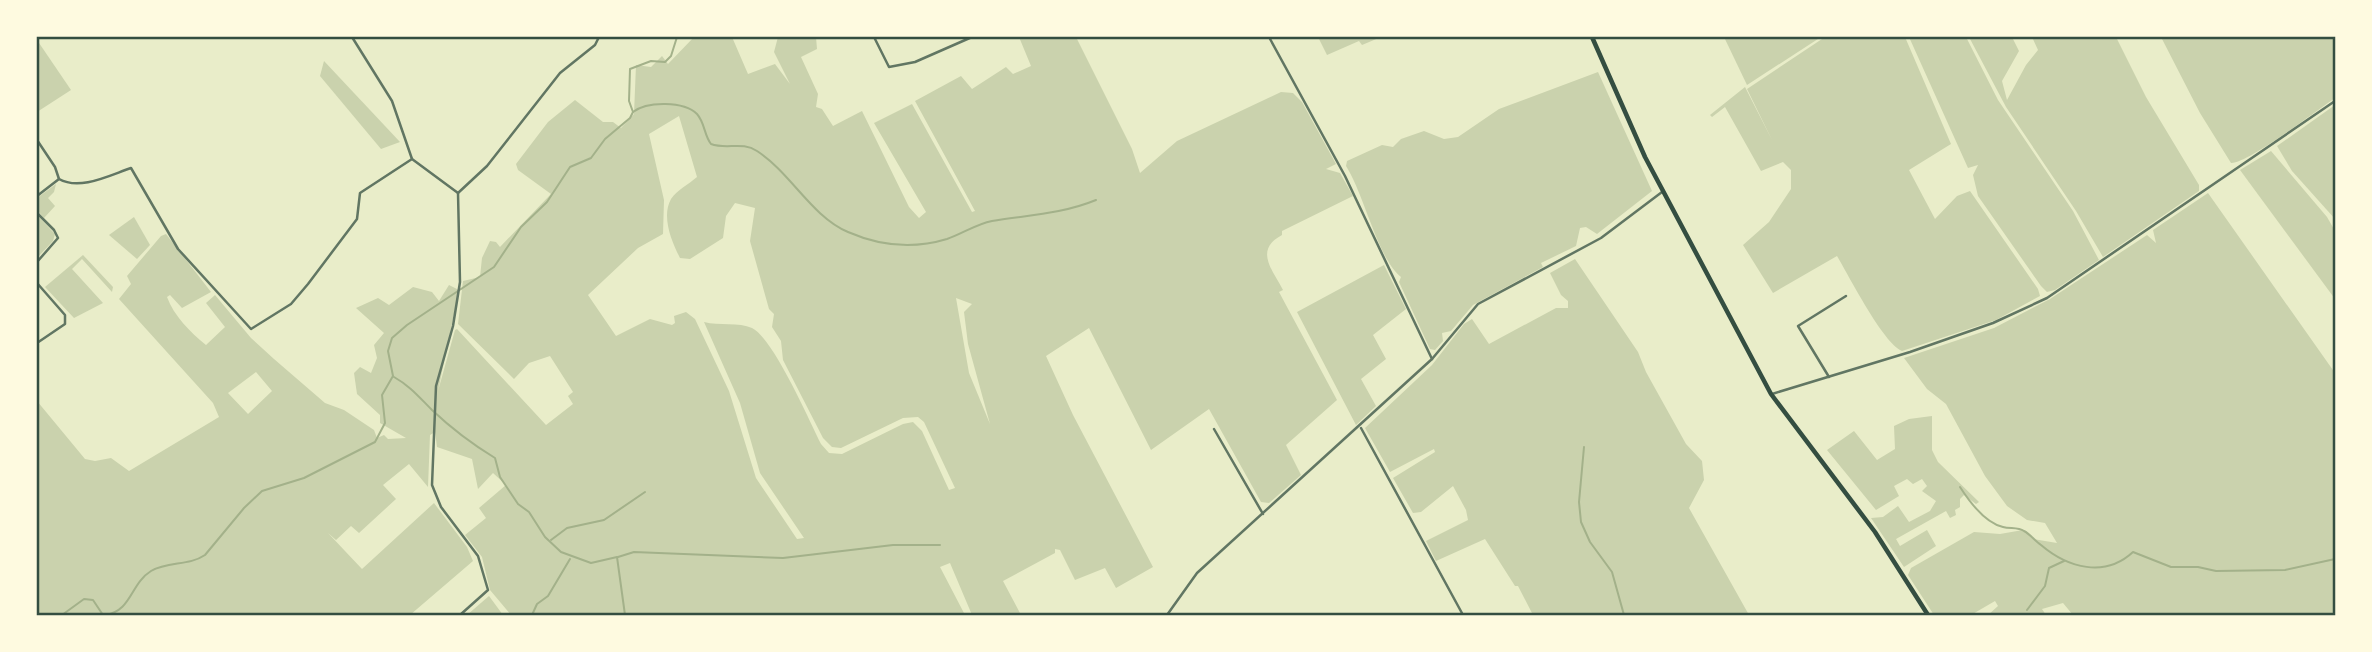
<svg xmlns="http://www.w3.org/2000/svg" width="2372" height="652" font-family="Quicksand,sans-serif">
	<rect width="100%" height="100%" fill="#e9edc9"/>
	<g fill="#cad2ad" fill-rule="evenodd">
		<path d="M694 37H732L748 74 775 64 790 84 774 52 778 37H816L817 49 801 57 818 94 816 107 822 109 833 126 862 111 909 207 919 218 926 212 874 123 912 104 972 212 975 211 915 101 961 76 972 89 1006 67 1013 74 1031 66 1019 37H1076L1132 149 1140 173 1177 141 1281 92 1293 93 1302 102 1336 164 1326 169 1340 173 1353 196 1282 231V235C1254 250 1272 269 1283 290L1279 292 1337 400 1286 445 1301 475 1269 503 1261 502 1209 409 1151 450 1089 328 1046 356 1073 415 1153 567 1116 588 1105 568 1075 580 1060 550 1055 549V553L1003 581 1021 615H972L950 563 940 567 965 615H511L490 590 482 557 465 535 486 518 479 508 506 485 493 473 478 489 472 459 437 447 435 432 430 435 428 487 409 464 383 485 396 499 359 533 351 526 336 540 328 533 362 569 434 503 467 547 473 561 410 615H37V401L85 459 95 461 111 458 129 471 219 417 213 403 119 299 131 284 127 276 161 236 166 234 211 292 182 308 170 295 167 297C174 316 190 332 206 345L225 327 206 303 215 295 251 338 274 359 325 403 344 410 374 430 377 438 384 435 388 439 406 438 380 423V415L357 394 354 373 360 367 371 373 377 358 374 345 384 333 356 308 378 298 389 305 413 287 432 292 439 301 449 285 459 290 438 391 455 330 457 329 546 425 573 404 568 396 573 392 550 356 529 363 514 379 458 324 463 281 480 277 482 258 490 241 496 242 500 247 551 194 518 170 516 164 548 122 575 100 603 122H613L621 128 634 114 636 65 651 67 662 56 668 64ZM679 116 697 177C689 184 677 190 671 199 661 217 672 242 680 258L690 259 723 238 726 216 735 203 755 208 750 241 769 309 774 314 772 327 781 341 783 360 823 438 832 447 841 448 903 418 918 417 924 422 955 488 949 490 922 431 913 422 903 424 842 454 829 453 821 444C809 420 773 338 752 328 739 322 719 326 704 322L740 403 760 473 804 538 797 539 756 478 729 391 695 319 686 312 674 316 675 323 672 325 650 319 616 336 588 295 638 248 663 234 664 200 649 134ZM956 298 972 304 964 312 968 344 990 424 969 373ZM256 372 272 391 248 414 228 393Z"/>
		<path d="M1318 37H1381L1362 45 1359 41 1327 55Z"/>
		<path d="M1724 37H1821L1747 85Z"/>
		<path d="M1825 37H1905L1951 144 1909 170 1935 219 1957 196 1970 191 2038 289 2040 296 1996 320 1902 351C1883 343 1849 276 1837 256L1773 293 1743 245 1769 222 1791 189V170L1783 162 1761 171 1725 107 1712 117 1710 115 1745 87 1772 140 1747 89Z"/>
		<path d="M1909 37H1966L1998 100 2073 211 2099 260 2055 290 2047 292 2041 286 1978 196 1973 175 1978 165 1968 168Z"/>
		<path d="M1969 37H2012L2019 51 2002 81 2007 100 2026 65 2038 50 2032 37H2116L2146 97 2199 185V191L2103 257 2076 211 2006 107Z"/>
		<path d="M2161 37H2335V98C2316 111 2247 164 2231 163L2200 113Z"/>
		<path d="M37 40 71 90 37 112Z"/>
		<path d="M324 61 400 142 381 149 320 76Z"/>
		<path d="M1598 72 1652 191 1597 234 1586 227 1580 228 1576 246 1541 263 1543 267 1473 305 1451 331 1442 333 1443 341 1435 350 1430 349 1399 282 1401 277C1378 259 1364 194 1346 166L1347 161 1382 145 1393 147 1401 139 1424 131 1444 139 1458 137 1499 109Z"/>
		<path d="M2335 105V219L2292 171 2277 146Z"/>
		<path d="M2271 151 2327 217 2335 231V299L2240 170Z"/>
		<path d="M56 184 54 192 48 198 55 206 44 218 37 210V198Z"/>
		<path d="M2208 193 2335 373V615H2073L2063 603 2042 609 2046 615H1988L1998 606 1995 601 1971 615H1934L1908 575 1911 568 1974 532 2000 534 2023 530 2033 539 2057 543 2045 523 2027 520 2007 506 1985 476 1946 404 1927 389 1904 358 1994 328 2050 299 2147 235 2156 243 2153 230Z"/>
		<path d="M37 215 55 234 53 241 37 258Z"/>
		<path d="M134 217 150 245 137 259 109 235Z"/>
		<path d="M83 255 113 287 112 292 82 259 72 269 103 303 74 318 45 287Z"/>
		<path d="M1575 259 1638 352 1646 372 1686 444 1702 461 1704 480 1689 508 1749 615H1533L1518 586H1515L1485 539 1436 561 1426 541 1468 520 1466 510 1453 486 1421 512 1413 513 1393 478 1435 452 1434 449 1390 472 1365 428 1432 365 1464 324 1472 319 1489 344 1556 308H1568V301L1561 295 1550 273Z"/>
		<path d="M1384 265 1406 309 1373 335 1386 359 1361 379 1376 406 1356 425 1297 312Z"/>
		<path d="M1932 416V450L1938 462 1979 502 1976 504 1964 495 1960 499V507L1955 510 1956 515 1950 518 1946 511 1896 539 1900 546 1927 530 1936 546 1904 567 1871 518 1883 517 1898 506 1909 522 1930 511 1936 501 1922 491 1927 486 1922 479 1913 484 1907 479 1894 486 1899 496 1876 510 1827 450 1854 431 1877 460 1895 449 1894 426 1909 419Z"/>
		<path d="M489 596 503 615H467Z"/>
	</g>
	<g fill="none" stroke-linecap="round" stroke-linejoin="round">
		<g stroke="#a3b18a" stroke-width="2">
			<path d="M633 112C647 101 684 101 697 114 705 123 704 135 711 144 727 150 742 141 757 151 791 173 811 216 848 232 880 246 914 249 947 239 962 234 976 224 992 221 1028 215 1062 214 1096 200"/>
			<path d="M394 377C410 386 419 397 432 410 451 428 472 444 495 458L500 477 518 504 529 512 545 537 561 552 591 563 617 557 625 615"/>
			<path d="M1584 447 1579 502 1581 522 1590 542 1612 572 1624 615"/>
			<path d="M1960 487C1969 501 1985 523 2003 527 2010 529 2018 527 2024 531 2030 534 2035 541 2041 545 2068 568 2105 578 2133 552L2171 567H2198L2216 571 2285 570 2335 559"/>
			<path d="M551 540 567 528 604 520 645 492"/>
			<path d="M618 557 634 552 783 558 893 545H940"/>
			<path d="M2027 610 2045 586 2049 568 2064 561"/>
			<path d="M62 615 84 599 93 600 103 615"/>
			<path d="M105 615C132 611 130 584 151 571 168 561 189 566 205 555L244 508 262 491 304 478 375 442 385 423 382 395 393 376 388 351 392 338 407 325 494 267 521 227 547 202 570 167 591 158 605 139 630 118 633 112 629 101 630 69 651 61 665 62 671 56 677 37"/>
			<path d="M532 615 537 604 548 596 570 559"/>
		</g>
		<g stroke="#617663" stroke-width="2.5">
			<path d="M352 37 392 101 412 159 458 193 460 282 453 326 436 386 432 485 441 507 478 556 488 590 460 615"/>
			<path d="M874 37 889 67 915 62 972 37"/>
			<path d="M1269 37 1345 176 1432 359"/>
			<path d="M37 140 55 167 59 179C80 191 110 175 131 168L178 249 251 329 291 304 308 284 357 219 360 193 412 159"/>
			<path d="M458 193 487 166 560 73 595 45 599 37"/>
			<path d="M37 196 59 179"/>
			<path d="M37 213 54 230 58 238 37 262"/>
			<path d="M37 283 65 315V324L37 343"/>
			<path d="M1829 377 1798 326 1846 296"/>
			<path d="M1772 394 1910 352 1993 323 2047 298 2335 101"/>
			<path d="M1361 428 1463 615"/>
			<path d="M1214 429 1263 514"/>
			<path d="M1167 615 1197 573 1432 359 1478 304 1601 238 1662 192"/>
		</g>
		<path stroke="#344e41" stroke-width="4.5" d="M1592 37 1645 157 1771 394 1875 532 1928 615"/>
	</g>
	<rect width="2372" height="652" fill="none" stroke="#fefae0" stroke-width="77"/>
	<rect x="38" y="38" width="2296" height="576" fill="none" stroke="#344e41" stroke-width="2.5"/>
</svg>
